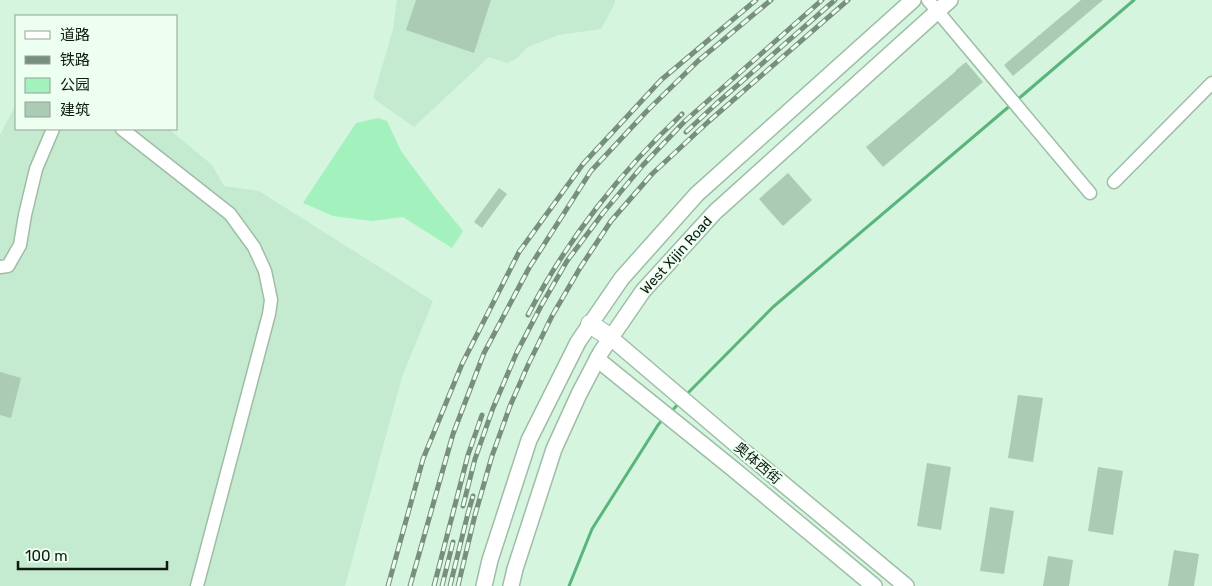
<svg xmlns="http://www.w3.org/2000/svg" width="1212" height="586" font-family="Rubik,'Noto Sans SC',sans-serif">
	<rect width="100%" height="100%" fill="#d5f5de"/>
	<g fill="#c4ebcf">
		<path d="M397 0H615V3L601 29 559 35 528 47 516 59 507 63 489 57 414 127 373 98 393 29Z"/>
		<path d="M16 104V129H169L212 165 224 186 259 191 433 301 402 377 345 586H0V135Z"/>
	</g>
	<path fill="#a3f2bd" d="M378 118 387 121 401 151 435 197 463 231 452 248 403 217 372 221 333 216 303 203 356 123Z"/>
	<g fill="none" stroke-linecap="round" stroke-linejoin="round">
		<g stroke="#5ab57c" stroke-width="3">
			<path d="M1017 100 1134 0"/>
			<path d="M685 396 773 307 1012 104"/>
			<path d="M670 413 679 403"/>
			<path d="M569 586 592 529 658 425 663 419"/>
		</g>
	</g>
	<g fill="#abcbb4">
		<path d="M416 0H491L474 53 406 30Z"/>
		<path d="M1081 0H1103L1013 76 1004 65Z"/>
		<path d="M966 62 983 82 883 167 866 147 956 71V70Z"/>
		<path d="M788 173 812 200 783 226 759 199Z"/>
		<path d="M499 188 507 194 482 228 474 222Z"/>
		<path d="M0 372 21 378 11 418 0 415Z"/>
		<path d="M1018 395 1043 398 1033 462 1008 458Z"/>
		<path d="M927 463 951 467 941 530 917 526Z"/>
		<path d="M1098 467 1123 471 1113 535 1088 531Z"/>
		<path d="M990 507 1014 511 1004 574 980 571Z"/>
		<path d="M1174 550 1199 554 1194 586H1168Z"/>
		<path d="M1048 556 1073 560 1069 586H1043Z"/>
	</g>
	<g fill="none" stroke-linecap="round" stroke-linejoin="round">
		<g stroke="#9ebda7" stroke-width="15">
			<g id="minor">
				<path d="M928 0 1090 193"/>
				<path d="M122 129 230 214 254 247 265 271 271 300 269 314 197 586"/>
				<path d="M1114 182 1212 83"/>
				<path d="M0 267 8 266 20 245 25 215 36 169 53 129"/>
			</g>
		</g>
		<g stroke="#9ebda7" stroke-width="18">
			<g id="major">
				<path d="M611 338 746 453 906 586"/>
				<path d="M597 359 732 468 874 586"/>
				<path d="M484 586 490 560 529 440 578 342 622 278 697 194 913 0"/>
				<path d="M511 586 515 569 554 449 579 394 601 352 643 291 715 212 950 0"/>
			</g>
		</g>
		<g stroke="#9ebda7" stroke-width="20">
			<path id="highway" d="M590 324 611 338"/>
		</g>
		<use href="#minor" stroke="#fff" stroke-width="12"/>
		<use href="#major" stroke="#fff" stroke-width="15"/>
		<use href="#highway" stroke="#fff" stroke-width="18"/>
		<g stroke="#788f7f" stroke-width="5">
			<g id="rail">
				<path d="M686 132 716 104 835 0"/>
				<path d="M528 315C566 241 621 171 682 114"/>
				<path d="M463 506 475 459 493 408 517 352 541 306 567 261 603 213 643 165 685 121 822 0"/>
				<path d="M388 586 423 459 462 364 519 252 583 164 661 80 756 0"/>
				<path d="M410 586 453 434 484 353 529 268 591 171 647 111 698 61 771 0"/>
				<path d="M434 586 468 455 482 415"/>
				<path d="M442 586 453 542"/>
				<path d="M450 586 468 513 473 496"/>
				<path d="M458 586 475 515 492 456 510 406 528 365 552 316 580 268 611 221 652 174 708 122 848 0"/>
			</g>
		</g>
		<use href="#rail" stroke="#ecfff1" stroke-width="3" stroke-dasharray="9" stroke-linecap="butt"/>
	</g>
	<g text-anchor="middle" stroke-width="4" stroke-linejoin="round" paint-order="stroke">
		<g font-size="14" fill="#0e1a12" stroke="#ecfff1">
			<text transform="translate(676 255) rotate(-48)" y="5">West Xijin Road</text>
			<text transform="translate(758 463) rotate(40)" y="5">奥体西街</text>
		</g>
	</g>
	<rect x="15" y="15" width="162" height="115" fill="#ecfff1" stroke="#93a398"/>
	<rect x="25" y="31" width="25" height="8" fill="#ffffff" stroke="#93a398"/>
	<text x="60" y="40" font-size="15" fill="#0e1a12">道路</text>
	<rect x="25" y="56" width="25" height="8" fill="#788f7f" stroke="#93a398"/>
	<text x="60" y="65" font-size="15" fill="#0e1a12">铁路</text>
	<rect x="25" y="78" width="25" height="15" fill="#a3f2bd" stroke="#93a398"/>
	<text x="60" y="90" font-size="15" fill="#0e1a12">公园</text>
	<rect x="25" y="102" width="25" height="15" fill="#abcbb4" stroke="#93a398"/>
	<text x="60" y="115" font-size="15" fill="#0e1a12">建筑</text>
	<path d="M18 561v8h149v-8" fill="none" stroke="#0e1a12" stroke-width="2.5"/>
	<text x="25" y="561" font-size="15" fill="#0e1a12" stroke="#ecfff1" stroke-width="4" paint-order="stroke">100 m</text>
</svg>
